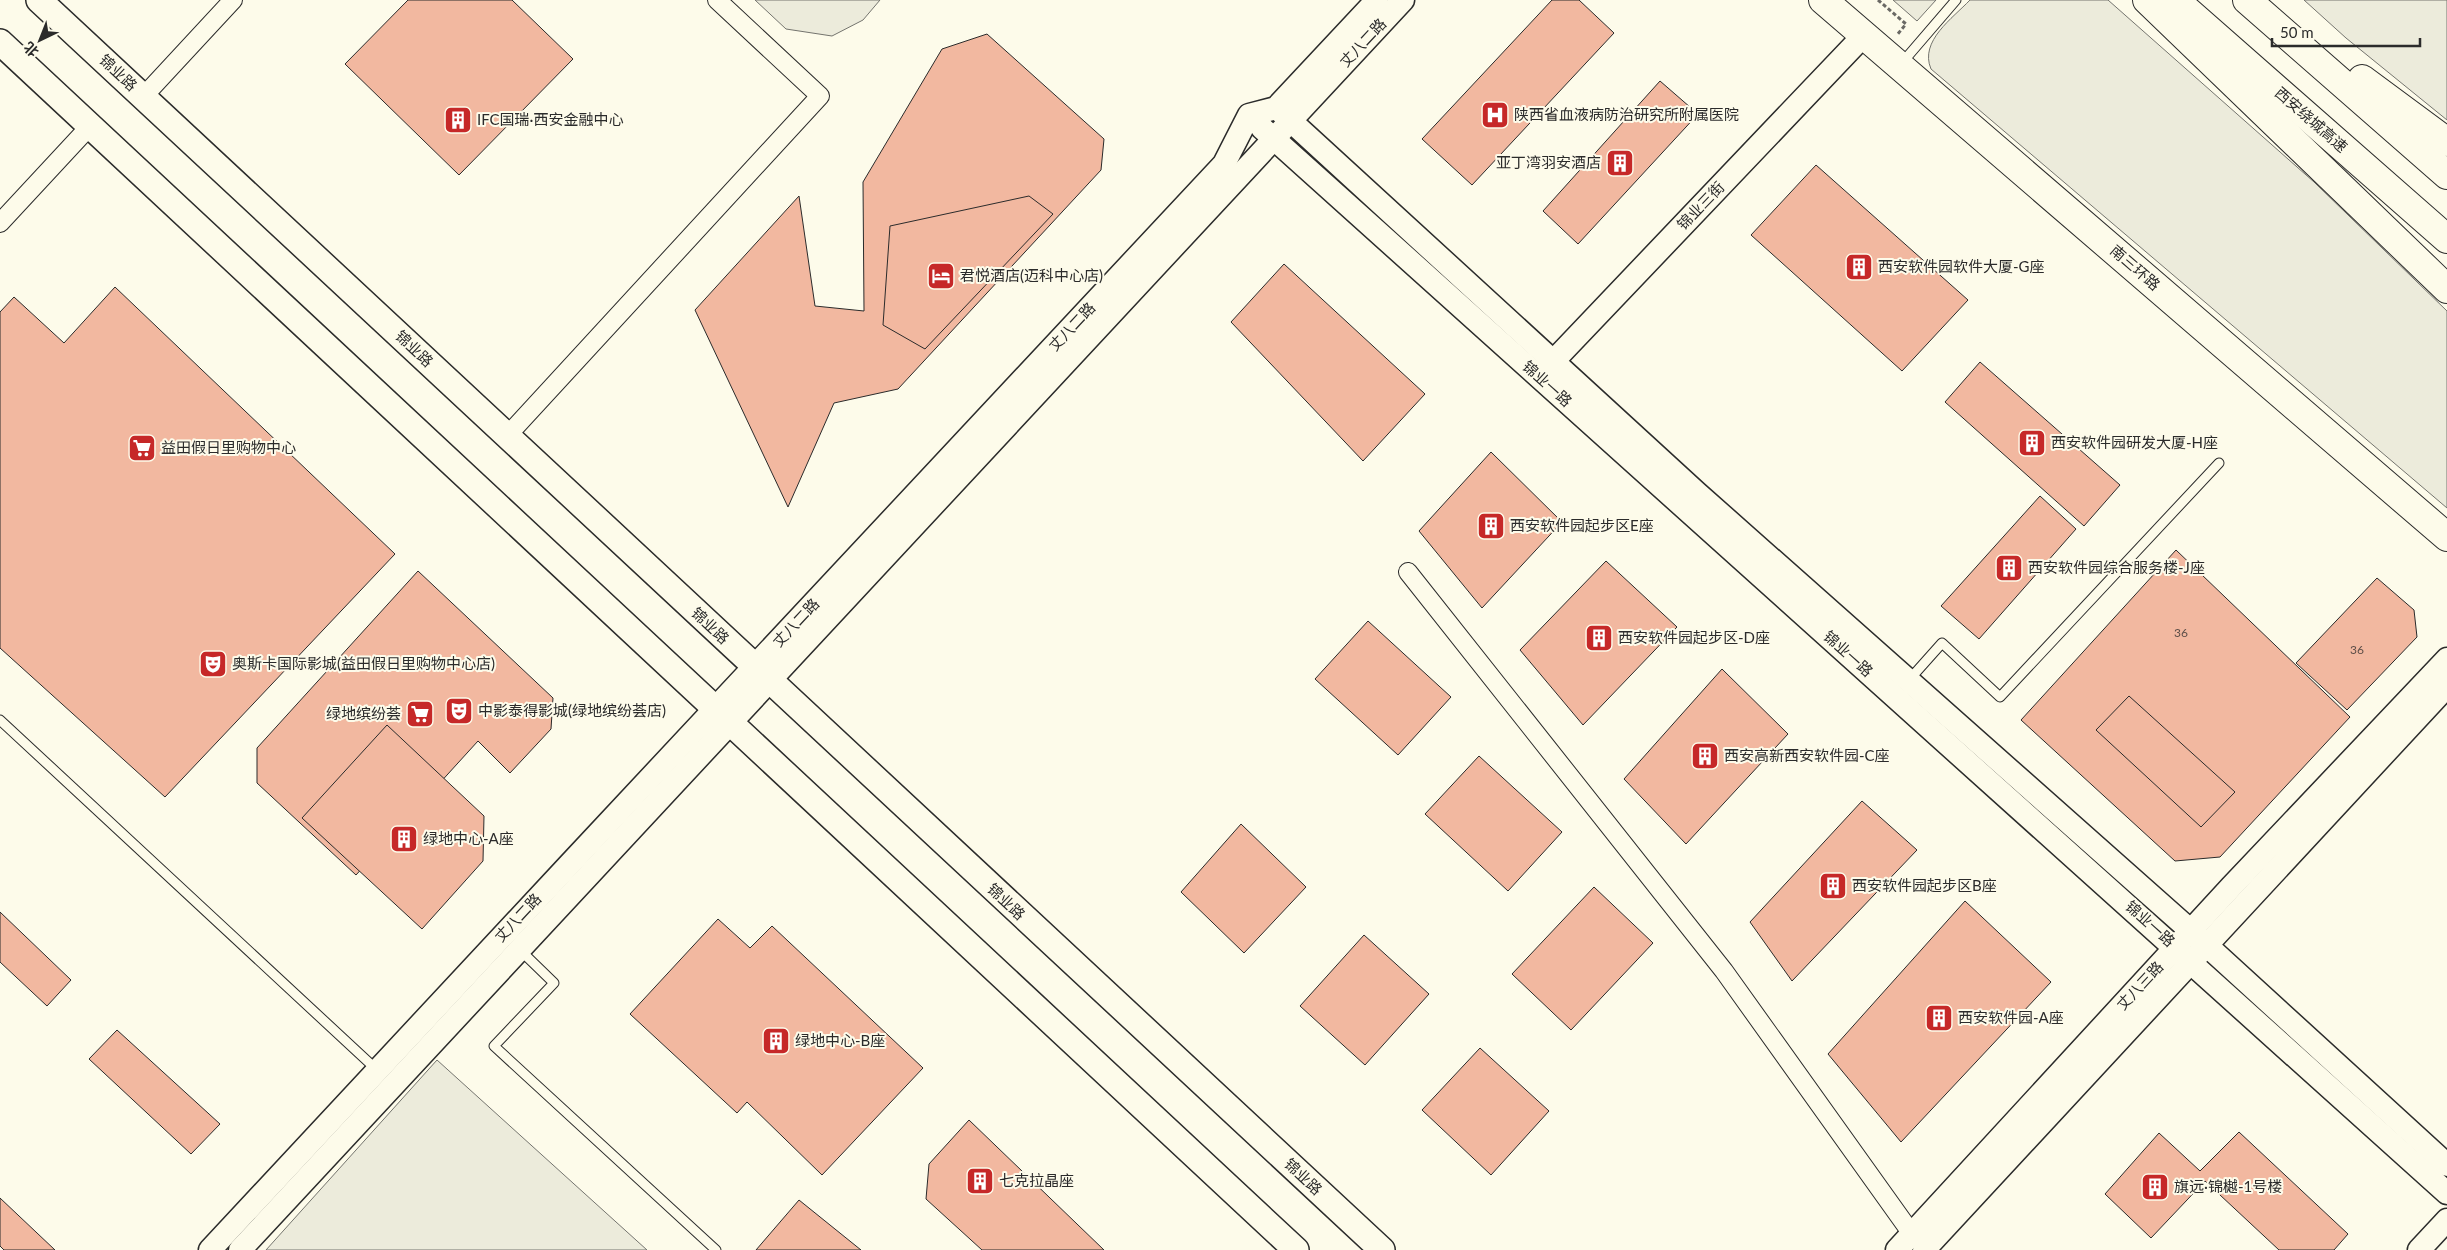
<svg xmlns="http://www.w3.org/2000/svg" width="2447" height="1250" font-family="Lato,'Noto Sans SC',sans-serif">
	<rect width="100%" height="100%" fill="#fdfbea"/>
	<g fill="#ecebdb" stroke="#74746e">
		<path d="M755 0H880L863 20 832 36 786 29Z"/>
		<path d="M1893 0H1936L1917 21Z"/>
		<path d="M1970 0H2108L2314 182 2447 311V508L1931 69C1919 41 1953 18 1970 0Z"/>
		<path d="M2304 0H2447V120L2346 38Z"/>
		<path d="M437 1060 647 1250H266Z"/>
	</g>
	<g fill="#f2b8a0" stroke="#2b2b2b">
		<path d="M408 0H512L573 59 459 175 345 64Z"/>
		<path d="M1552 0H1579L1614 33 1472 185 1422 139Z"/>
		<path d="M987 34 1104 139 1101 170 898 389 834 403 788 507 695 310 799 196 815 306 864 311 863 182 942 49Z"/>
		<path d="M1660 81 1698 114 1578 244 1543 211Z"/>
		<path d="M1816 165 1968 300 1902 371 1751 235Z"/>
		<path d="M1029 196 1053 214 925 349 883 325 890 226Z"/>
		<path d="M1284 264 1425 394 1363 461 1231 322Z"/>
		<path d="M115 287 395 554 165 797 0 648V312L14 297 64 343Z"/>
		<path d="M1980 362 2120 485 2084 526 1945 402Z"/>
		<path d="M1491 452 1562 522 1482 608 1419 531Z"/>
		<path d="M2040 496 2076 529 1979 639 1941 606Z"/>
		<path d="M2176 550 2350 717 2220 857 2175 861 2021 720Z"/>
		<path d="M1606 561 1677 627 1583 725 1520 650Z"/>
		<path d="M418 571 553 698 551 729 510 773 478 741 356 875 257 783V748Z"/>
		<path d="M2377 578 2414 610 2417 637 2347 710 2296 663Z"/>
		<path d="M1368 621 1451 697 1398 755 1315 679Z"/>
		<path d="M1722 669 1788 734 1686 844 1624 779Z"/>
		<path d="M2129 696 2235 792 2201 827 2096 730Z"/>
		<path d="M387 725 484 816 483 861 422 929 302 818Z"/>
		<path d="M1479 756 1562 832 1508 891 1425 814Z"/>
		<path d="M1862 801 1917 850 1792 981 1750 922Z"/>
		<path d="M1241 824 1306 887 1244 953 1181 892Z"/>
		<path d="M1594 887 1653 943 1571 1030 1512 974Z"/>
		<path d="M1965 901 2051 982 1901 1142 1828 1054Z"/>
		<path d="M0 912 71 980 47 1006 0 962Z"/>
		<path d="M718 919 750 948 772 926 923 1068 822 1175 747 1102 737 1113 630 1014Z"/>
		<path d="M1364 935 1429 994 1365 1065 1300 1006Z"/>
		<path d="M117 1030 220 1124 191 1154 89 1059Z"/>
		<path d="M1480 1048 1549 1111 1491 1175 1422 1110Z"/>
		<path d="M969 1120 1104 1250H982L926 1199 929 1164Z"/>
		<path d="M2239 1132 2348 1234 2334 1250H2279L2205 1181 2151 1238 2105 1194 2159 1133 2200 1171Z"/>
		<path d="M0 1198 55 1250H4L0 1246Z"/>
		<path d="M799 1200 861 1250H756Z"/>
	</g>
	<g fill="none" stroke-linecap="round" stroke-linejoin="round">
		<g stroke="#2b2b2b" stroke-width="11">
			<g id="service">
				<path d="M1901 64 1956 0"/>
				<path d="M1909 680 1942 643 2000 697 2219 463"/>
				<path d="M0 720 377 1070"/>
				<path d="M519 949 554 983 494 1046 716 1250"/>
			</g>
		</g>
		<g stroke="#2b2b2b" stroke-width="20">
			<g id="minor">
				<path d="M143 97 233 0"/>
				<path d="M0 223 90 126"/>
				<path d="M507 436 820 96 717 0"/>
				<path d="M1408 572 1724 971 1912 1234"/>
			</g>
		</g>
		<g stroke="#2b2b2b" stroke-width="25">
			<g id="tertiary">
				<path d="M1281 112 1697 493 2191 931 2447 1165"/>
				<path d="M1262 128 2447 1193"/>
				<path d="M1544 371 1864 35"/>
				<path d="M210 1250C547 887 886 527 1224 164L1249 115 1276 108 1377 0"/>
				<path d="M240 1250 1403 0"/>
				<path d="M1897 1250 2231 887 2447 659"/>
				<path d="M1924 1250 2447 686"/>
				<path d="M2419 1250 2447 1220"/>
			</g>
		</g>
		<g stroke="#2b2b2b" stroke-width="28">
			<g id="secondary">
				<path d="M39 0 1382 1250"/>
				<path d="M0 42 1296 1250"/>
			</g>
		</g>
		<g stroke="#2b2b2b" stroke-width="30">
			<path id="trunk" d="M1823 0 2447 537"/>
		</g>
		<g stroke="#2b2b2b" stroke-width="30">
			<g id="motorway">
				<path d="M2147 0 2447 289"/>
				<path d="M2175 0 2447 239"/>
				<path d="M2247 0 2447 175"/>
				<path d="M2362 79 2447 142"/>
			</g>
		</g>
		<path stroke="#6a6964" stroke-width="3" stroke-dasharray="4 2.5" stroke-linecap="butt" d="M1878 0 1906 24 1897 35"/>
		<use href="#service" stroke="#fdfbea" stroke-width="9"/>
		<use href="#minor" stroke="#fdfbea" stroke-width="18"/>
		<use href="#tertiary" stroke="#fdfbea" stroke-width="22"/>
		<use href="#secondary" stroke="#fdfbea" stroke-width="25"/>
		<use href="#trunk" stroke="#fdfbea" stroke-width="28"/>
		<use href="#motorway" stroke="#fdfbea" stroke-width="28"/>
	</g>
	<defs>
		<g id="hospital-square" transform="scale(1.4375)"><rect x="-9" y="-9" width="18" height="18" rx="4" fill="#c62828" stroke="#fdfbea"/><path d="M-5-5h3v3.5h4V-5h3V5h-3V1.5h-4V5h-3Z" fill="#fff"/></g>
		<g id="building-square" transform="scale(1.4375)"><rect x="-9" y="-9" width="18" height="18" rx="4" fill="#c62828" stroke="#fdfbea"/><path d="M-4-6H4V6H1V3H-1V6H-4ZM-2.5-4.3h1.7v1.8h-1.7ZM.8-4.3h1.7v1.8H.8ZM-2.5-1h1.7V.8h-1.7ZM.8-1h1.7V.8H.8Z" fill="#fff"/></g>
		<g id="hotel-square" transform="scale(1.4375)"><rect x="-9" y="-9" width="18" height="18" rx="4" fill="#c62828" stroke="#fdfbea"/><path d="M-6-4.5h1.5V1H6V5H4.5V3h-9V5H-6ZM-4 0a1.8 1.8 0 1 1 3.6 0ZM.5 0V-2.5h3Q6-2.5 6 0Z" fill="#fff"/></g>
		<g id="supermarket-square" transform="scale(1.4375)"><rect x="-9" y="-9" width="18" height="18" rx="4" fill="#c62828" stroke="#fdfbea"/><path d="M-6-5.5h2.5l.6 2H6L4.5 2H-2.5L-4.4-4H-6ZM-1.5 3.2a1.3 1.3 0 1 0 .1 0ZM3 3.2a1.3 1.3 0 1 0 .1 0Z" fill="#fff"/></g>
		<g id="theatre-square" transform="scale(1.4375)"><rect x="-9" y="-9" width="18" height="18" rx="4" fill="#c62828" stroke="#fdfbea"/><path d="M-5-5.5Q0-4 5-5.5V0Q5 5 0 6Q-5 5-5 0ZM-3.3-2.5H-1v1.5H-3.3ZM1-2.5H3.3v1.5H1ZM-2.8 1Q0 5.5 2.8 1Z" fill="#fff"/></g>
	</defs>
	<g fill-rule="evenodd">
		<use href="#hospital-square" x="1495" y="115"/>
		<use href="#building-square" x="458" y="120"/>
		<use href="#building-square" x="1620" y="163"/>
		<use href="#building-square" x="1859" y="267"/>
		<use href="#hotel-square" x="941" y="276"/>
		<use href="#building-square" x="2032" y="443"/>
		<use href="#supermarket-square" x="142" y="448"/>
		<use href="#building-square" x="1491" y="526"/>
		<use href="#building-square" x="2009" y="568"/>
		<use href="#building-square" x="1599" y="638"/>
		<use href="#theatre-square" x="213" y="664"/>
		<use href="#theatre-square" x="459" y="711"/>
		<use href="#supermarket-square" x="420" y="714"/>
		<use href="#building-square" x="1705" y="756"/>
		<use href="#building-square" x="404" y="839"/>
		<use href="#building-square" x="1833" y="886"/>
		<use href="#building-square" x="1939" y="1018"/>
		<use href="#building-square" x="776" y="1041"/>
		<use href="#building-square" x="980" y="1181"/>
		<use href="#building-square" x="2155" y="1187"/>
	</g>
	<g text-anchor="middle" stroke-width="4" stroke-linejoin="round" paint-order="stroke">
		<g font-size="12" fill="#5d4e48">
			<text x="2181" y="637">36</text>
			<text x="2357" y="654">36</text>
		</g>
		<g font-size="15" fill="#2b2b2b" stroke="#fdfbea">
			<text transform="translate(1363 43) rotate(-47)" y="5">丈八二路</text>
			<text transform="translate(118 73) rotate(43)" y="5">锦业路</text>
			<text transform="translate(2311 120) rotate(41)" y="5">西安绕城高速</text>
			<text transform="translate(1701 206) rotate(-46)" y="5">锦业三街</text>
			<text transform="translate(2135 268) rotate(41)" y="5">南三环路</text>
			<text transform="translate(1072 327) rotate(-47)" y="5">丈八二路</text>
			<text transform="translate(414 349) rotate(43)" y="5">锦业路</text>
			<text transform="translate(1547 384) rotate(42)" y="5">锦业一路</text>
			<text transform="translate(796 623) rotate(-47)" y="5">丈八二路</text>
			<text transform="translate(710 626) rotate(43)" y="5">锦业路</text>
			<text transform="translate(1848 654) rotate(42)" y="5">锦业一路</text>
			<text transform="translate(1006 902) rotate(43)" y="5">锦业路</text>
			<text transform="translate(518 918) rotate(-47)" y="5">丈八二路</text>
			<text transform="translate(2150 924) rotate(42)" y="5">锦业一路</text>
			<text transform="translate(2140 986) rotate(-47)" y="5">丈八三路</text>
			<text transform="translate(1303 1177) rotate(43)" y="5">锦业路</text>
		</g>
		<g font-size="15" fill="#2b2b2b" stroke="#fdfbea" text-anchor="start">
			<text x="1514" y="120">陕西省血液病防治研究所附属医院</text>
			<text x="477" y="125">IFC国瑞·西安金融中心</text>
			<text x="1601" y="168" text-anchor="end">亚丁湾羽安酒店</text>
			<text x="1878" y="272">西安软件园软件大厦-G座</text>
			<text x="960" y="281">君悦酒店(迈科中心店)</text>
			<text x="2051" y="448">西安软件园研发大厦-H座</text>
			<text x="161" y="453">益田假日里购物中心</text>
			<text x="1510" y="531">西安软件园起步区E座</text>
			<text x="2028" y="573">西安软件园综合服务楼-J座</text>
			<text x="1618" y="643">西安软件园起步区-D座</text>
			<text x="232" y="669">奥斯卡国际影城(益田假日里购物中心店)</text>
			<text x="478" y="716">中影泰得影城(绿地缤纷荟店)</text>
			<text x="401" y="719" text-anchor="end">绿地缤纷荟</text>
			<text x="1724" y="761">西安高新西安软件园-C座</text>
			<text x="423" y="844">绿地中心-A座</text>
			<text x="1852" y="891">西安软件园起步区B座</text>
			<text x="1958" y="1023">西安软件园-A座</text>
			<text x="795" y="1046">绿地中心-B座</text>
			<text x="999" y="1186">七克拉晶座</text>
			<text x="2174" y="1192">旗远·锦樾-1号楼</text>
		</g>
	</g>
	<g transform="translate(40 40) rotate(223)" stroke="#fdfbea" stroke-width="4" paint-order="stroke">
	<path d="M0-4L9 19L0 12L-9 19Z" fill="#2b2b2b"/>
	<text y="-8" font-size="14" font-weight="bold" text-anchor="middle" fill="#2b2b2b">北</text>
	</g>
	<path d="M2272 38v8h148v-8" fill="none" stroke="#2b2b2b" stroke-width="2.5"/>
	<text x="2280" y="38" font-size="15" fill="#2b2b2b" stroke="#fdfbea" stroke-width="4" paint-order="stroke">50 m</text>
</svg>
